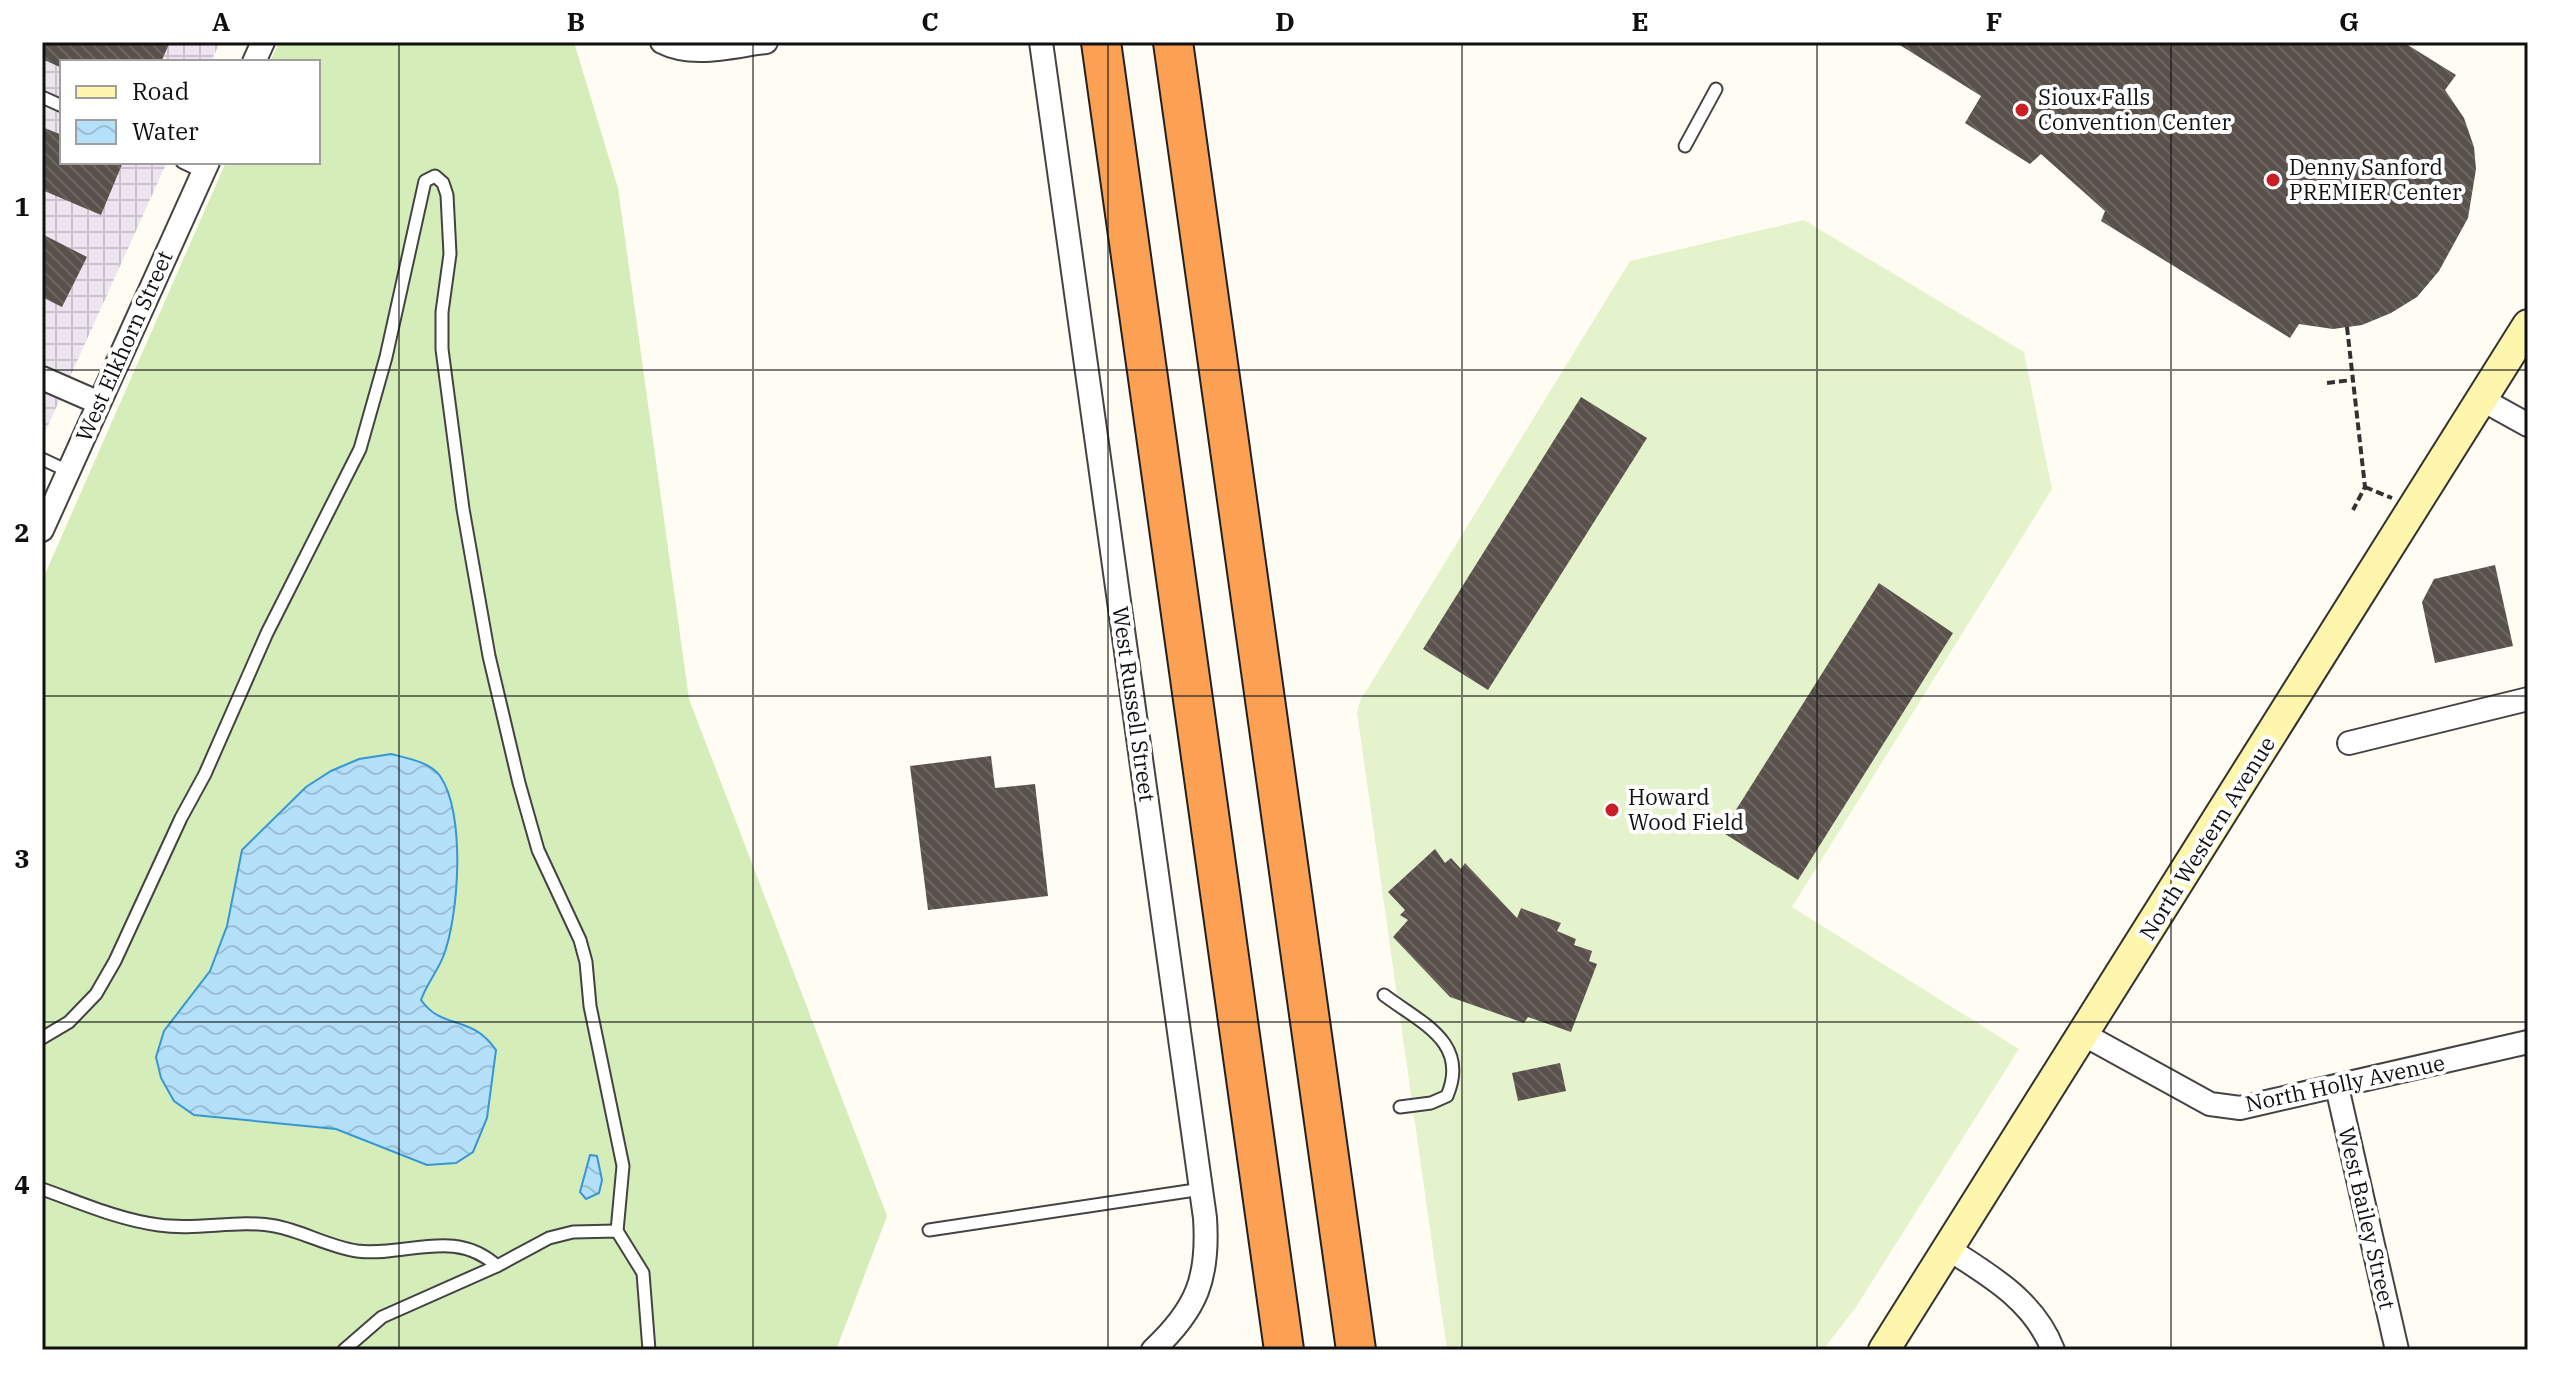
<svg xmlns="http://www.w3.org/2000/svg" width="2570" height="1392" font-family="'IBM Plex Serif',serif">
	<defs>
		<pattern id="industrial-grid" width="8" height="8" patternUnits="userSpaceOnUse" patternTransform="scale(2)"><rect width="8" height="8" fill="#eee4ef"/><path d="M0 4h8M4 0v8" fill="none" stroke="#cbc3cc"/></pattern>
		<pattern id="water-waves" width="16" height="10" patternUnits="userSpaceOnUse" patternTransform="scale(2)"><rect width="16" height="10" fill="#b4e0fa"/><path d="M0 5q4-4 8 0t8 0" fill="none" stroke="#9abfd5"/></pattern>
		<pattern id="building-back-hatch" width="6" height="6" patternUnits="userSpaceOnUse" patternTransform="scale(2)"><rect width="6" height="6" fill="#59514b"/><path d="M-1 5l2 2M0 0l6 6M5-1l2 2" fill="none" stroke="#6c6561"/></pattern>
	</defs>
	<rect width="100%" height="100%" fill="#fffdf3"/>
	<path fill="url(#industrial-grid)" d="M42 42H220L211 62H62V162H167L42 439Z"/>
	<path fill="#d4edb9" d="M279 42H574L618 188 689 699 887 1216 836 1350H42V581L226 162H318V62H270Z"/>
	<path fill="#e5f3cc" d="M1804 220 2024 352 2052 489 1792 907 2019 1049 1856 1307 1823 1350H1447L1357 712 1360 701 1630 261Z"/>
	<g fill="url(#water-waves)" stroke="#3696d6" stroke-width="2">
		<path d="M391 754C407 758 430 762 440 776 466 813 459 917 443 957 437 972 426 985 421 1000 443 1031 470 1013 496 1050L487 1118 473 1152 456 1163 427 1165 336 1129 194 1115 174 1101 161 1078 156 1057 164 1031 210 971 227 926 242 850 306 787 331 771 359 759Z"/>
		<path d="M590 1155 597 1156 602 1180 599 1193 586 1199 580 1192Z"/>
	</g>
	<g fill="url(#building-back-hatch)">
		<path d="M42 42H170L161 62H62V68L42 59Z"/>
		<path d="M1895 42H2403L2456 75 2445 90 2464 118 2474 147 2476 169 2468 218 2439 271 2417 297 2391 313 2362 325 2333 329 2299 324 2290 338 2101 221 2105 211 2041 154 2030 164 1965 123 1981 96Z"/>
		<path d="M42 127 62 135V162H123L101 215 42 190Z"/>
		<path d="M42 234 87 257 62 307 42 297Z"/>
		<path d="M1581 397 1647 438 1488 690 1423 649Z"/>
		<path d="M2495 565 2513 646 2435 663 2422 602 2434 579Z"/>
		<path d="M1879 583 1953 633 1798 880 1722 832Z"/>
		<path d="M991 756 995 788 1035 784 1048 896 928 910 910 766Z"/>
		<path d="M1435 849 1445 863 1451 858 1461 869 1465 863 1517 918 1521 908 1561 923 1557 931 1576 939 1574 945 1592 951 1589 961 1597 964 1571 1032 1528 1017 1524 1023 1450 997 1393 937 1408 920 1400 915 1405 910 1388 892Z"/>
		<path d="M1560 1063 1566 1091 1518 1101 1512 1073Z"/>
	</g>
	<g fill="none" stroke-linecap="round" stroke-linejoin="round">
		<g stroke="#434343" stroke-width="15">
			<g id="lane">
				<path d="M42 97 62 106"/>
				<path d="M1685 146 1716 89"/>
				<path d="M182 162 203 172"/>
				<path d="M42 459 68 471"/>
				<path d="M1384 995C1421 1023 1470 1042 1447 1096L1431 1103 1400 1107"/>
				<path d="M42 1038 69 1022 96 994 115 961 181 818 205 774 267 633 360 449 386 357 425 181 435 176 443 183 447 195 450 254 442 312V349L463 509 489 656 519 783 538 850 580 940 586 962 590 1006 623 1166 617 1231"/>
				<path d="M42 1189C79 1202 119 1220 159 1225 197 1231 237 1219 275 1226 302 1231 329 1247 357 1251 407 1257 454 1227 497 1266"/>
				<path d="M929 1230 1202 1189"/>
				<path d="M344 1350 382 1317 497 1266 549 1238 573 1232 617 1231 643 1273 649 1350"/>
			</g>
		</g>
		<g stroke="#434343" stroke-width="26">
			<g id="street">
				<path d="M662 42C693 58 733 46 766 42"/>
				<path d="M1041 42 1205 1218C1209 1278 1197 1309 1153 1350"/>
				<path d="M254 62 263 42"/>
				<path d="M42 378 97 402"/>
				<path d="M2481 399 2528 425"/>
				<path d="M42 530 208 162"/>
				<path d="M2349 743 2528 699"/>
				<path d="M2083 1034 2210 1104 2240 1108 2528 1042"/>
				<path d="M2337 1087 2397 1350"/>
				<path d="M1950 1250C1991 1276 2035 1302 2053 1350"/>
			</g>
		</g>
		<g stroke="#323232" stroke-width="34">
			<path id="secondary" d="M1884 1350 2528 325"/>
		</g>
		<g stroke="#212121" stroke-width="42">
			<g id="highway">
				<path d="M1101 42 1284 1350"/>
				<path d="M1173 42 1356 1350"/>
			</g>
		</g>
		<g stroke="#323232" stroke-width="4" stroke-dasharray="8 4" stroke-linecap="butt">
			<path d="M2347 327 2365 487 2353 510"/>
			<path d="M2327 383 2352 380"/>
			<path d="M2365 487 2392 498"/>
		</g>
		<use href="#lane" stroke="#fff" stroke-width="11"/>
		<use href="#street" stroke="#fff" stroke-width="22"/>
		<use href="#secondary" stroke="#fff6ae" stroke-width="30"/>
		<use href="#highway" stroke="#fca154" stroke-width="38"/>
	</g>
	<path fill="none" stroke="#101010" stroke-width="2" stroke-opacity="0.55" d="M399 42V1350M753 42V1350M1108 42V1350M1462 42V1350M1817 42V1350M2171 42V1350M42 370H2528M42 696H2528M42 1022H2528"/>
	<g fill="#ca1e26" stroke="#fff" stroke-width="3">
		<circle cx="2022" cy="110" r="8"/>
		<circle cx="2273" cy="180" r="8"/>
		<circle cx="1612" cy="810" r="8"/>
	</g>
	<g text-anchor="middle" stroke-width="8" stroke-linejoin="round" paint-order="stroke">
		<g font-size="22" fill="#101010" stroke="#fff" text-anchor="start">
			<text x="2038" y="105">Sioux Falls<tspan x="2038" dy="25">Convention Center</tspan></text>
			<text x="2289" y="175">Denny Sanford<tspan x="2289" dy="25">PREMIER Center</tspan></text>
			<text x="1628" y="805">Howard<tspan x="1628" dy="25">Wood Field</tspan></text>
		</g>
		<g font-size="22" fill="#101010" stroke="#fff">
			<text transform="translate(124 346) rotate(-66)" y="8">West Elkhorn Street</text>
			<text transform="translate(1134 704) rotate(82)" y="8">West Russell Street</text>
			<text transform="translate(2207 838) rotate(-58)" y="8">North Western Avenue</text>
			<text transform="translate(2345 1083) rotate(-12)" y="8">North Holly Avenue</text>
			<text transform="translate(2367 1218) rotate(77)" y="8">West Bailey Street</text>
		</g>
	</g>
	<rect width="2570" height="1392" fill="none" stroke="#ffffff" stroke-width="88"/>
	<rect x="60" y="60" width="260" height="104" fill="#ffffff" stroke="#9f9f9f" stroke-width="2"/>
	<rect x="76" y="86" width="40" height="12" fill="#fff6ae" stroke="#9f9f9f" stroke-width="2"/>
	<text x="132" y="100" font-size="24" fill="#101010">Road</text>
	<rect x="76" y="120" width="40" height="24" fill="url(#water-waves)" stroke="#9f9f9f" stroke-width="2"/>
	<text x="132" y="140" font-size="24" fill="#101010">Water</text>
	<rect x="44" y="44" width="2482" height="1304" fill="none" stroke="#101010" stroke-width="3"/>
	<g font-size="26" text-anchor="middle" font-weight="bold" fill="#101010">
		<text x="221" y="31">A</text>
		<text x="576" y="31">B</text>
		<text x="930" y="31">C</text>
		<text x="1285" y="31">D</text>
		<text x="1640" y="31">E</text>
		<text x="1994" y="31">F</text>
		<text x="2349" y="31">G</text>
		<text x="22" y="216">1</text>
		<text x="22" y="542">2</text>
		<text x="22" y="868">3</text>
		<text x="22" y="1194">4</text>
	</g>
</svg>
